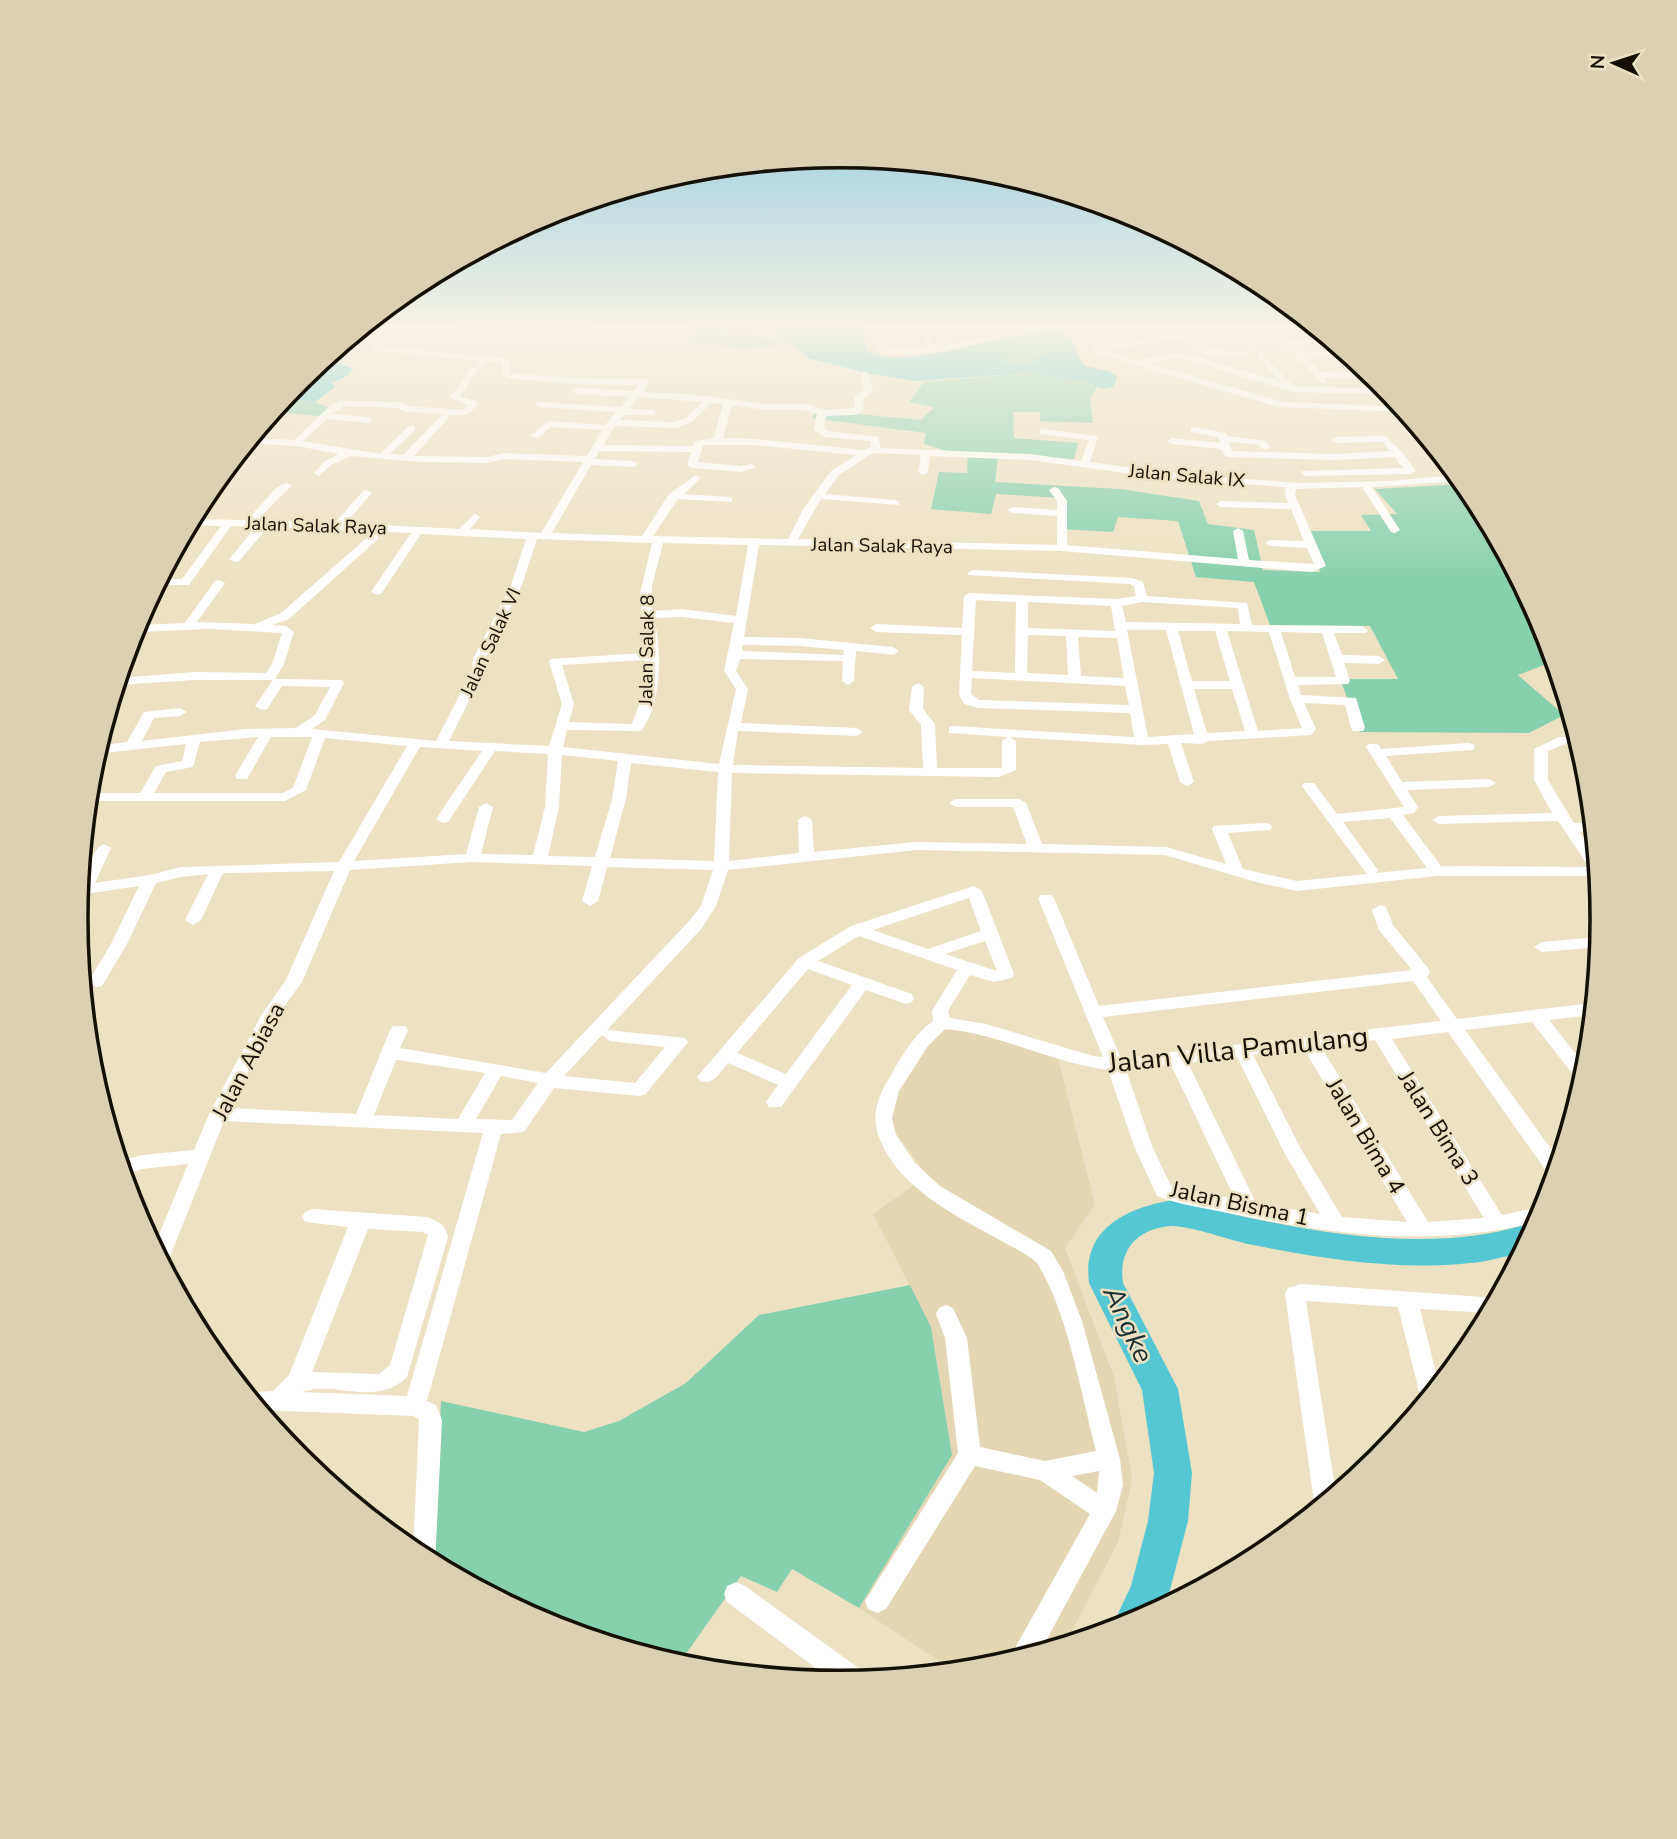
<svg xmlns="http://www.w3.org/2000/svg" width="1677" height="1839" font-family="'Nunito Sans',sans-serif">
	<rect width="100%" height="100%" fill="#ece1c3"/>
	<path fill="#e4d6b2" d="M970 1026 1058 1058 1095 1204 1065 1248 1114 1377 1132 1479 1118 1542 1065 1644 987 1668 954 1671 859 1608 952 1455 931 1327 873 1214 927 1176 876 1105 925 1033Z"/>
	<g fill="#87d0ae">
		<path d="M698 330C727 334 756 331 782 345L746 348 687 343Z"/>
		<path d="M1035 348 1049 351C1036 365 1023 367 1004 360L1006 354Z"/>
		<path d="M1027 373 1090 382 1097 387 1090 399 1093 423 1040 421V412H1013L1014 438 1078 443 1074 459 998 455 995 482 1120 489 1199 501 1208 524 1254 530 1263 570 1320 572 1306 531H1371L1361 515 1397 514 1375 489 1463 484 1473 496 1544 628 1554 661 1518 675 1564 715 1529 733 1360 732 1340 679H1398L1370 626 1270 625 1254 582 1196 577 1178 521 1118 517 1113 532 1062 529 1061 498 996 494 991 514 931 509 939 472 967 473 968 452 947 451 924 444 926 433 812 418 815 410 921 420 934 407 909 402 924 382Z"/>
		<path d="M284 397 315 402 329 408 320 416 273 412Z"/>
		<path d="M910 1285 931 1327 952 1455 859 1608 792 1569 777 1592 741 1576 678 1665 546 1624 433 1564 441 1401 584 1432 619 1421 686 1383 759 1315Z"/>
	</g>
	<g fill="#55c7d2" fill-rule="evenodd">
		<path d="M447 326H609L503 333Z"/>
		<path d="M668 326H860L867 350C900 379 1039 317 1065 335 1075 342 1077 358 1085 366L1109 371 1117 377 1113 387C1103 390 1098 388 1090 382L1027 373 916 381 867 373 808 358 792 344 769 333ZM1035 348 1049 351C1032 364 1027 368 1005 360L1006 354Z"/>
		<path d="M326 358 353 369 347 376 332 383 335 387 315 402 284 397 299 380Z"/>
	</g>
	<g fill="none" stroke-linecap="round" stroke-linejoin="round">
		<path fill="#55c7d2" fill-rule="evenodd" d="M1173 1200C1284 1227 1420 1259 1531 1223L1537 1225 1522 1253C1505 1256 1487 1262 1470 1263 1398 1271 1323 1259 1253 1245 1231 1241 1190 1225 1170 1226 1137 1229 1118 1250 1123 1283L1178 1389 1192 1473 1188 1521 1170 1590 1163 1607 1117 1629 1114 1622 1131 1586 1148 1521 1154 1473 1142 1390 1089 1283C1082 1228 1127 1208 1173 1200Z"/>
		<g fill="#fff" fill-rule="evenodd">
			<path d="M372 326H380L373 333 388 337 380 346 507 358 511 361 510 373 572 378 646 379 650 382 643 392 689 394 766 404H806L825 410 855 408 854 397 864 390 861 374 865 371 869 374 873 391 864 398 863 411 855 415 826 416 824 428 828 431 878 437 881 448 1030 454 1081 461 1089 440 1040 434V430L1043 429 1098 436 1090 462 1169 473 1299 483 1390 481 1456 475 1461 481 1372 487 1400 530 1395 533 1391 532 1362 487 1296 489 1295 495 1326 566 1312 572 1062 551 759 545 744 637 800 638 893 647 899 651 893 655 856 651 854 681 848 685 842 681 843 661 740 659 736 671 748 689 741 723 856 728 863 732 856 736 738 731 733 765 923 768 921 725 909 710 912 687 918 683 924 687 923 709 935 724 937 768H1002V741L1008 737 949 733V727L954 726 1134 737 1130 713 978 708 964 704 959 694 962 635 876 632 870 628 876 624 962 628 964 596 970 593 1116 599 1136 596 1134 586 1130 584 969 575 967 573 973 570 1132 578 1143 582 1147 596 1247 603 1252 625 1362 626 1368 630 1366 633H1334L1342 655 1379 656 1385 660 1379 664 1344 663 1350 681 1348 684 1298 685 1301 695 1356 698 1365 728 1363 731H1353L1351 728 1345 705 1304 703 1316 729 1311 735 1208 741 1202 744 1181 743 1194 782 1187 786 1180 782 1168 744 1142 745 1010 737 1016 741V770L999 777 732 773 729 861 799 853 798 820 805 816 812 820 814 852 916 842 1027 844 1013 807H956L949 803 956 799H1019L1026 803 1042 844 1166 847 1226 864 1212 829 1214 826 1265 823 1270 824 1272 827 1270 830 1228 833 1243 869 1297 881 1367 874 1304 789 1302 786 1304 783H1314L1337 814 1404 807 1366 747 1368 744H1378L1381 749 1468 743 1473 744 1475 747 1473 750 1386 756 1402 782 1489 779 1496 783 1489 787 1407 790 1418 807 1414 813 1403 815 1441 866 1589 867 1558 821 1439 824 1432 820 1439 816 1552 813 1534 780V749L1559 737H1577L1579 745 1565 744 1548 751V780L1574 823H1592L1593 831 1580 832 1595 855 1597 876H1437L1297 891 1256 882 1165 855 916 850 728 870 716 906 702 928 607 1030 685 1038 688 1042 685 1046 645 1095 639 1096 554 1088 524 1132 501 1134 427 1401 436 1405 442 1420 435 1565 413 1553 419 1419 413 1416 258 1410 244 1393 273 1391 289 1375 348 1227 305 1222 302 1217 305 1212 312 1209 427 1217C438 1221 446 1225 448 1237L407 1377C375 1408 336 1380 302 1392L407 1396 483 1133 224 1121 169 1259 162 1266 153 1249 188 1164 142 1169 122 1175 118 1162 142 1155 194 1150 209 1114 262 1014 286 980 334 871 223 873 201 920 193 925 185 920 208 874 181 877 156 883 127 944 102 986 96 987 88 982 111 944 139 886 78 895C79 882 93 847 104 844L111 848 95 883 150 875 181 867 339 862 407 746 325 738 306 790 285 801H87L88 793H140L156 766 182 761 186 744 95 754 97 746 127 742 144 712 180 708 187 712 180 716 154 718 142 741 245 729 296 728 315 715 330 687 282 686 267 709 262 710 255 706 273 680H194L116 685 118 678 194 672 266 673 272 664 282 633 208 629 139 632 131 654 124 658 134 627 143 610 147 613 142 625 185 623 215 581 219 580 225 583 197 622 255 624 281 613 370 535H378V539L289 619 272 625 286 626 294 632 284 664 275 679 342 680 344 683 325 720 312 729 436 741 472 671 473 659 511 585 526 539 421 534 381 594 377 595 371 592 411 533 268 527 239 561 235 562 229 559 256 527 231 526 189 585H156L159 579H182L221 526 188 525 191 519 247 520 277 487 287 483 292 486C280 496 269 508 258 520L335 523 363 491 367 490 372 493 346 523 459 529 475 514 480 517 470 529 541 533 583 462 504 459 487 463 421 462 351 456 331 465 319 476 314 473 325 461 339 454 296 446 247 443 251 438 294 440 331 405 339 401 401 402 408 406 462 410 468 405 450 397 477 361 371 350 370 348 378 338 362 334ZM485 361 502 363 501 373 508 378 572 384 639 385 634 391 576 388 572 391 576 394 629 397 621 407 537 402 535 404 540 407 616 412 605 425 549 421 530 436 538 438 551 427 602 430 587 456 504 453 487 457 414 456 451 415H467L477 406V402L460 396ZM638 397 703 402 686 418 675 422 619 420 624 415H655V411L652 410 629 409ZM712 403 723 404 714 438 696 441 693 446 603 445 615 426 676 428 692 422ZM732 405 766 410H805L817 414 814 429 825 437 870 441 871 447 864 450 754 439 723 438ZM344 406 398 408 405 412 443 414 403 455 390 454 415 430V426H409L380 454 303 441 327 419 368 423 373 420 368 417 332 414ZM703 445H754L856 455 831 471 804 508 788 539 653 536 678 499 732 502V498L728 497 684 494 701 478 696 475 669 494 642 536 552 533 591 465 634 467 639 464 634 461 595 459 599 451 691 452 687 465 692 468 741 472 756 467 751 464 741 466 698 462ZM873 453 921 455 918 472 923 475 928 472 930 456 1030 460 1169 479 1286 487 1285 495 1288 503 1221 501 1216 504 1221 507 1291 509 1304 541 1270 540 1265 543 1270 546 1307 548 1314 564 1249 560 1243 531 1238 528 1233 531 1238 559 1067 545V501L1058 488 1054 487 1049 490 1057 501V510L1012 507 1007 510 1012 513 1057 516V545L798 539 821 499 899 505V501L895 500 825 494 839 475ZM537 539 652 543 640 594 645 653 551 659 549 662 562 704 549 746 449 741 484 671 485 659 522 585ZM663 543 748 545 736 616 682 609 652 611V586ZM976 600 1016 602 1015 673 972 671ZM1028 602 1111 606 1115 631 1028 628ZM1142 602 1238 608 1240 624 1126 622 1122 606ZM682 617 734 623 724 671 736 689 719 764 563 747 567 730 641 731C662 704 662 650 654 618ZM1127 630H1166L1194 734 1148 737ZM1178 631H1215L1230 681H1192ZM1227 631 1269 632 1290 699 1302 728 1258 731ZM1281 632 1322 633 1336 677H1295ZM1028 635 1066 636 1068 675 1027 673ZM1078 637 1117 638 1124 678 1081 676ZM743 645 800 646 844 650 843 655 742 651ZM645 660 642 697 632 724 569 722 574 704 562 665ZM972 678 1125 686 1129 705 979 700 971 694ZM1194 689H1232L1245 731 1207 733ZM258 737 235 776 237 779H247L271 737H312L293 788 282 793H154L166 772 193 767 200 742ZM420 747 482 751 436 819 443 823 448 822 495 751 548 754 545 807 533 855 481 854 493 807 486 803 479 807 466 854 354 861ZM562 755 618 761 612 799 595 857 548 856 559 807ZM631 763 718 772 714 861 610 858 626 799ZM1390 818 1427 868 1376 873 1378 870 1343 822ZM472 862 592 866 582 901 590 906 598 901 607 867 713 870 701 906 690 920 546 1073 400 1048 408 1030 405 1026H393L390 1030 356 1114 230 1108 277 1016 302 982 350 870ZM602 1035 610 1041 665 1047 635 1083 564 1076ZM396 1060H398L485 1073 458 1119 374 1115ZM501 1076 538 1083 512 1120 476 1119ZM368 1229 423 1232 428 1235 390 1365 379 1374 312 1372Z"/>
			<path d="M869 326H877L884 347 893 350 928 348 918 326H926L936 347 1045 326H1058L933 353 893 355 877 351Z"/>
			<path d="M1067 326H1075L1099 346 1125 342 1113 326H1121L1133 341 1158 337 1147 326H1155L1166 336 1192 332 1189 326H1197L1200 331 1312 326 1315 328 1276 331 1288 340 1319 339V343H1316L1293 345 1302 352H1335V356L1332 357H1307L1321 372 1352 373 1355 374V378H1326L1327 383H1321L1297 357 1267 332 1203 336 1211 350 1251 351 1252 353 1248 356 1205 355 1195 337 1104 350 1136 360 1181 352 1280 381 1257 356 1261 353 1294 386 1386 389 1390 394 1292 392 1181 358 1146 363 1283 402 1401 407 1405 412 1279 407 1097 354Z"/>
			<path d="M1194 427 1225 433 1227 436 1266 441 1270 447 1265 450 1256 444 1229 442 1232 451 1335 454 1390 451 1382 442 1336 443 1331 440 1336 437 1385 436 1402 452 1416 471 1411 474 1306 476 1301 473 1302 471 1403 468 1395 457 1335 460 1228 457 1225 456 1221 449 1172 444 1167 441 1172 438 1220 443 1218 437 1191 432V428Z"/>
			<path d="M1410 429H1419L1423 434H1407V430Z"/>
			<path d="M1431 446H1433L1437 451H1428V447Z"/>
			<path d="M974 886 982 891 1014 974 1012 978 994 982 970 975 948 1011 950 1018 986 1024 1093 1056 1103 1057 1038 898 1041 895H1051L1054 898 1099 1006 1412 970 1379 930 1372 910 1380 905 1386 907 1393 925 1428 968 1430 972 1427 977 1457 1019 1593 1003 1592 1015 1549 1020 1587 1068 1583 1083 1578 1081 1532 1022 1465 1030 1559 1160 1554 1177 1549 1175 1448 1032 1392 1039 1502 1215 1545 1206 1538 1222C1439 1247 1342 1236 1243 1216 1217 1210 1190 1207 1165 1199L1157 1196 1134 1146 1108 1070C1052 1063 1002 1034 945 1029L928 1046 899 1091 892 1118 896 1135 915 1163 940 1186 1051 1251 1063 1271 1082 1321 1120 1459 1123 1485 1116 1511 1040 1652 1013 1660 1011 1657 1015 1648 1090 1514 1040 1480 975 1466 886 1609 877 1613 868 1609 865 1601 958 1453 945 1338 936 1314 939 1308 946 1305 953 1308 967 1338 980 1447 1045 1461 1096 1451C1081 1394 1068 1312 1037 1263 1025 1252 1010 1246 996 1238 956 1216 912 1194 887 1154 871 1127 872 1107 888 1080 900 1059 913 1035 933 1021L932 1011 957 970 859 936 818 961 912 994 914 998 912 1002 906 1004 866 990 781 1107H769L766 1102 778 1085 728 1063C720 1073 713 1086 700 1081L697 1077 799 958 851 926ZM969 898 981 931 928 949 873 930ZM985 941 997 971 945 954ZM808 969 852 985 786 1074 737 1053ZM1413 981 1441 1021 1121 1058 1103 1017ZM1375 1040 1484 1218 1428 1222 1321 1047ZM1304 1049 1407 1222 1342 1217 1301 1149 1253 1055ZM1237 1057 1284 1152 1320 1214 1256 1203 1188 1063ZM1171 1065 1235 1199 1171 1186 1152 1146 1126 1070ZM1099 1471 1097 1493 1072 1476Z"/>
			<path d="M1600 937 1599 947 1542 952 1534 947 1542 942Z"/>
			<path d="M1301 1284 1498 1298 1489 1313 1420 1309 1439 1385 1425 1402 1420 1395 1398 1307 1306 1301 1336 1494 1317 1509 1314 1502 1285 1294 1288 1288Z"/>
			<path d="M736 1582 745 1586 864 1672 867 1680 836 1683 727 1602 724 1594 727 1586Z"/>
		</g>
	</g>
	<linearGradient id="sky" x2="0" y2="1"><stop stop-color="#6dbcdf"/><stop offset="0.56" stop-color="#f6f2e4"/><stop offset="1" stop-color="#f6f2e4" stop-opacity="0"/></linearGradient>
	<rect width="1677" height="583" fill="url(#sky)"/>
	<g text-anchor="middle" stroke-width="5" stroke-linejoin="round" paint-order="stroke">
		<g font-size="19" fill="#141006" stroke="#ece1c3">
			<text transform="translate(1187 475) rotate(5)" y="7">Jalan Salak IX</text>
			<text transform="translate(316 525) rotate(2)" y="7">Jalan Salak Raya</text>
			<text transform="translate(882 545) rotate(1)" y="7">Jalan Salak Raya</text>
			<text transform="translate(490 642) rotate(-65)" y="7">Jalan Salak VI</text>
			<text transform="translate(646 650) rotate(-89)" y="7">Jalan Salak 8</text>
		</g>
		<g font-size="23" fill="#141006" stroke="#ece1c3">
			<text transform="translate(248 1061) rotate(-62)" y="8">Jalan Abiasa</text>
			<text transform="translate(1439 1128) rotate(58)" y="8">Jalan Bima 3</text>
			<text transform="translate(1366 1136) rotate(59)" y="8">Jalan Bima 4</text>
			<text transform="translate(1240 1203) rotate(12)" y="8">Jalan Bisma 1</text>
		</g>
		<g font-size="28" fill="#141006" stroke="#ece1c3">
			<text transform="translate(1238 1049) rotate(-6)" y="10">Jalan Villa Pamulang</text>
		</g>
		<g font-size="28" font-style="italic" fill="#1a2f31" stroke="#ece1c3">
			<text transform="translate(1129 1324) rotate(65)" y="10">Angke</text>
		</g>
	</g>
	<path d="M0 0H1677V1839H0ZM88 919a751 751 0 1 1 1502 0a751 751 0 1 1-1502 0Z" fill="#dbd0b4" fill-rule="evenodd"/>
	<path fill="none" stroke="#141006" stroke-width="3.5" d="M88 919a751 751 0 1 1 1502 0a751 751 0 1 1-1502 0Z"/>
	<g transform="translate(1614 63) rotate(273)" stroke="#ece1c3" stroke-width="5" paint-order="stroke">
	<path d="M0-5L12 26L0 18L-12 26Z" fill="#141006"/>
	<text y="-10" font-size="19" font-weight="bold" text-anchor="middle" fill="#141006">N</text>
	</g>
</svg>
